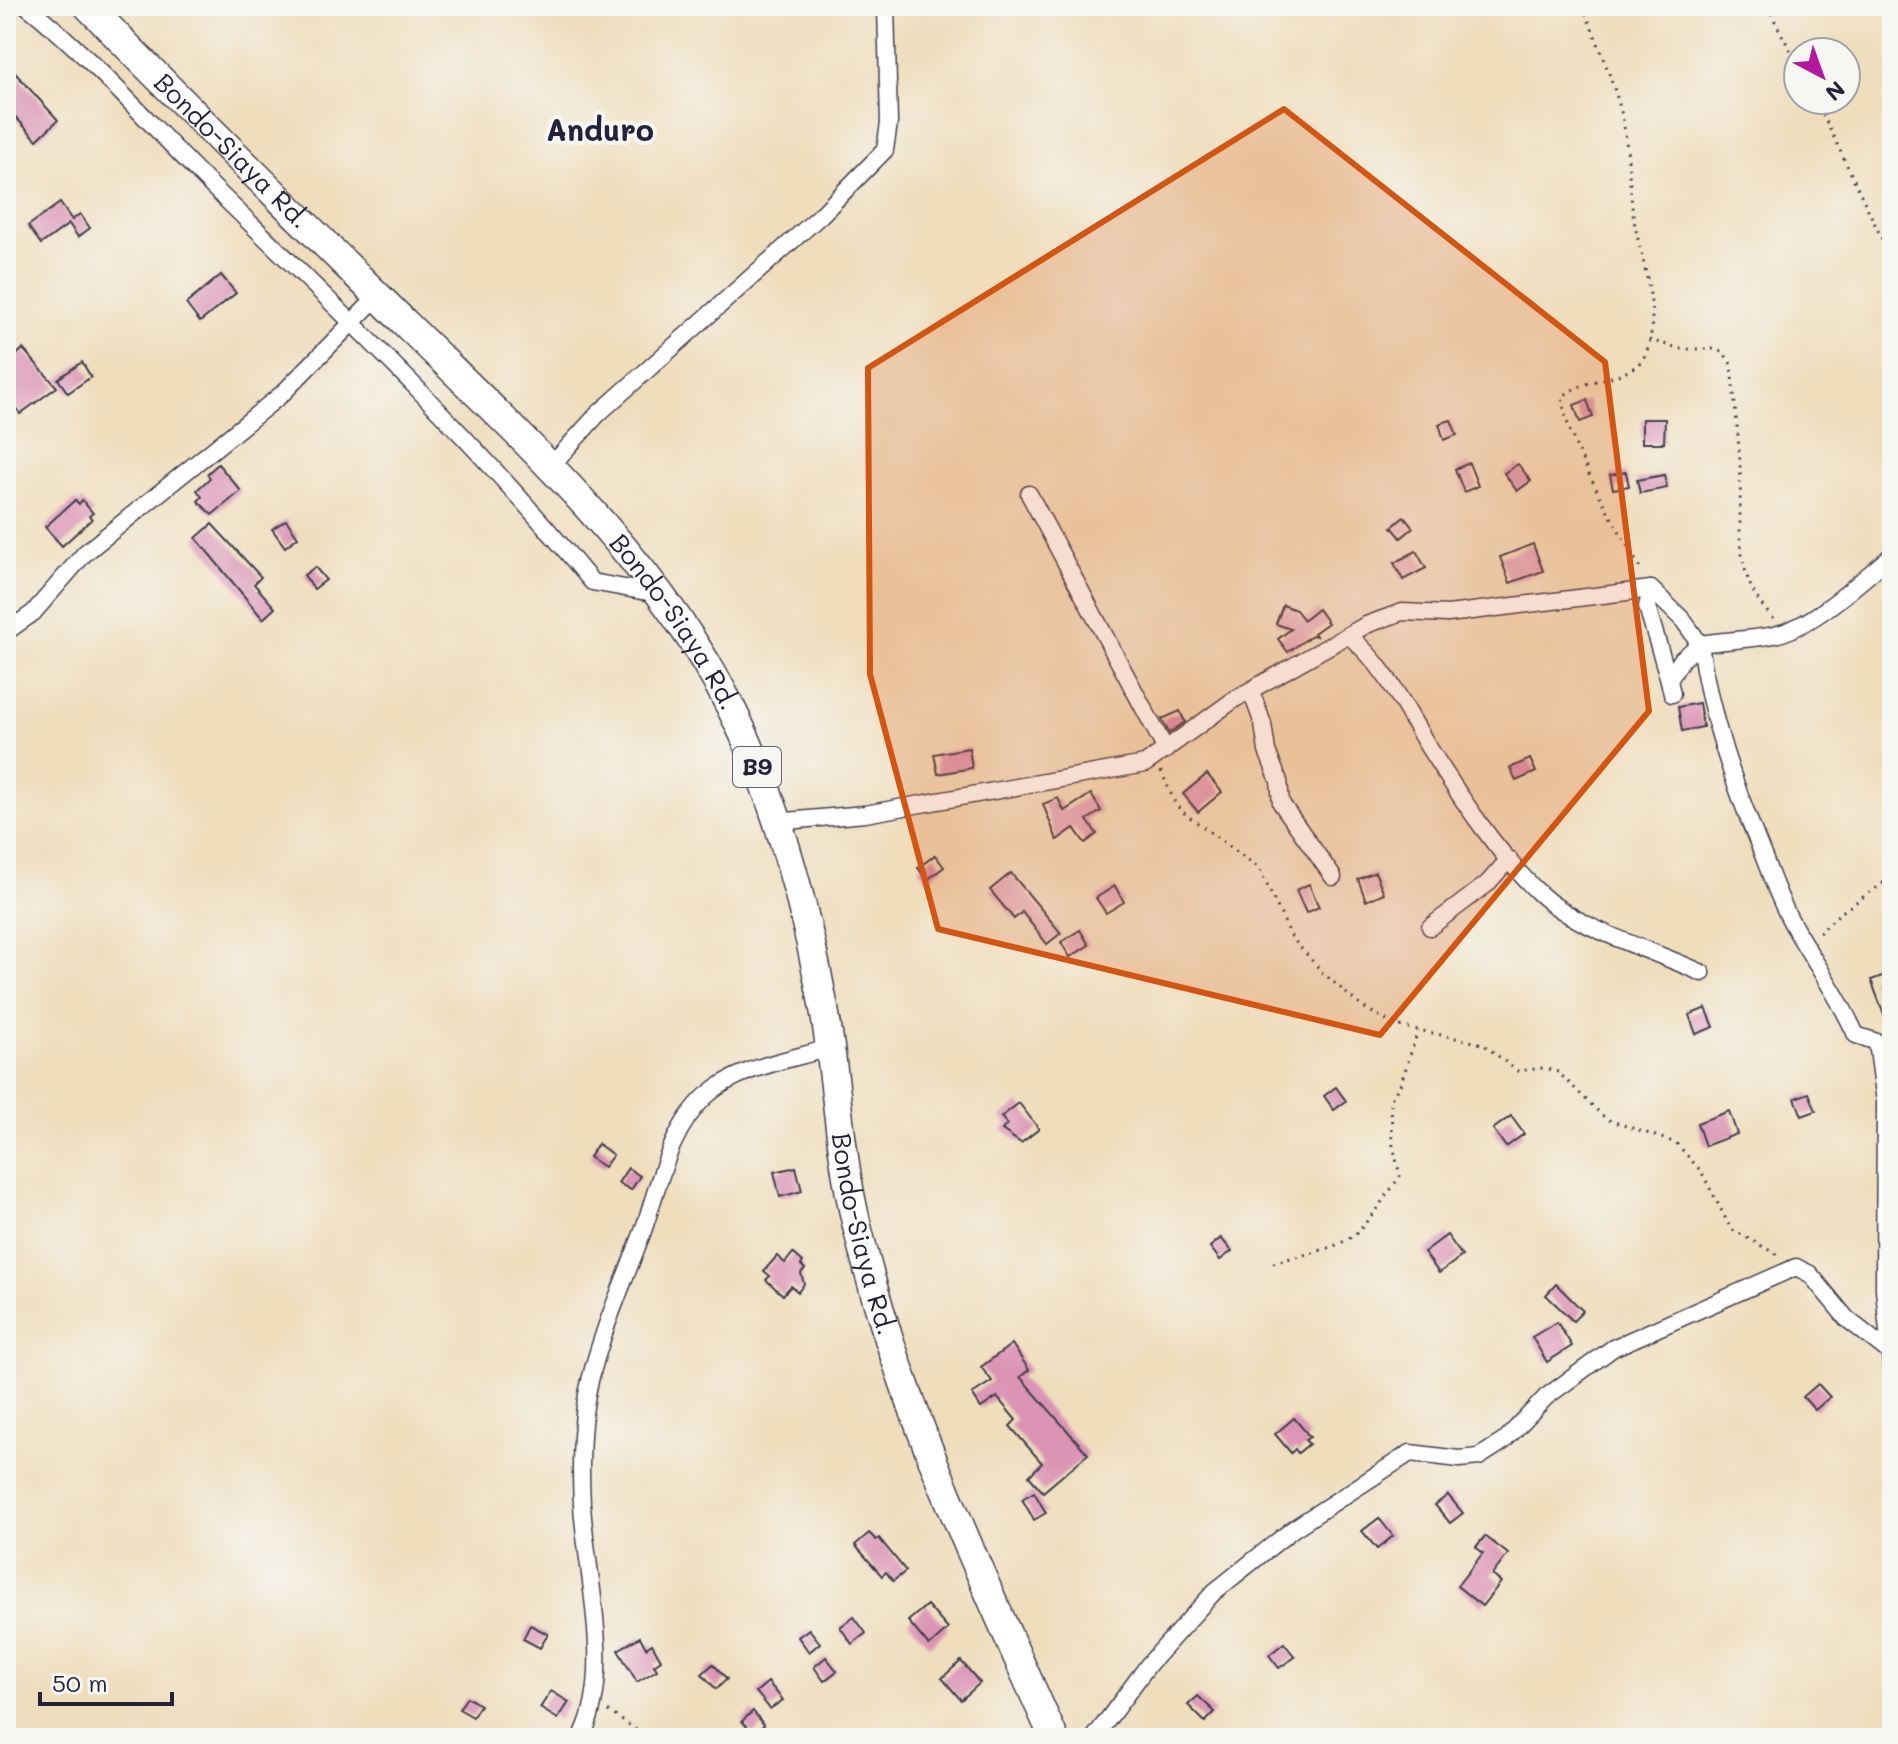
<svg xmlns="http://www.w3.org/2000/svg" width="1898" height="1744" font-family="Mali,sans-serif">
	<rect width="100%" height="100%" fill="#f6f6f2"/>
	<filter id="ink" filterUnits="userSpaceOnUse"><feTurbulence type="fractalNoise" baseFrequency=".0125" numOctaves="2"/><feDisplacementMap in="SourceGraphic" scale="16" xChannelSelector="R" yChannelSelector="G"/><feConvolveMatrix kernelMatrix="1 2 1 2 8 2 1 2 1" color-interpolation-filters="sRGB"/></filter>
	<filter id="wash" filterUnits="userSpaceOnUse"><feTurbulence type="fractalNoise" baseFrequency=".006" numOctaves="4" result="noise"/><feDisplacementMap in="SourceGraphic" scale="32" xChannelSelector="R" yChannelSelector="G"/><feGaussianBlur stdDeviation="1.8" result="paint"/><feColorMatrix in="noise" values="0 0 0 0 0 0 0 0 0 0 0 0 0 0 0 0 0 1.4 0 .05"/><feComposite in="paint" operator="in"/></filter>
	<g filter="url(#wash)">
		<rect width="100%" height="100%" fill="#efddbb"/>
		<g id="blocks">
			<g fill="#db94b4">
				<path d="M6 63 58 120 37 140 6 107Z"/>
				<path d="M60 203 72 220 80 214 90 228 78 237 69 224 41 244 28 226Z"/>
				<path d="M221 275 236 293 200 322 186 304Z"/>
				<path d="M23 349 57 387 20 414 6 388V364Z"/>
				<path d="M82 362 91 377 68 393 58 379Z"/>
				<path d="M1587 400 1593 417 1580 422 1574 405Z"/>
				<path d="M1642 419H1665L1664 443H1642Z"/>
				<path d="M1451 420 1457 435 1444 440 1439 424Z"/>
				<path d="M1469 463 1478 486 1464 492 1455 469Z"/>
				<path d="M218 464 241 491 212 515 198 501 202 497 197 490 210 478 207 474Z"/>
				<path d="M1518 464 1531 481 1517 491 1504 473Z"/>
				<path d="M1626 472 1629 486 1613 489 1610 475Z"/>
				<path d="M1664 475 1667 488 1640 493 1637 480Z"/>
				<path d="M75 500 79 504 82 500 93 513 89 516 92 519 62 546 45 527Z"/>
				<path d="M1404 517 1413 528 1401 538 1392 527Z"/>
				<path d="M286 520 298 537 285 547 272 529Z"/>
				<path d="M212 524 261 577 254 584 275 608 263 619 196 538Z"/>
				<path d="M1533 544 1543 571 1510 583 1500 557Z"/>
				<path d="M1416 551 1426 568 1403 580 1394 563Z"/>
				<path d="M315 567 326 580 314 589 304 575Z"/>
				<path d="M1283 605 1296 610 1304 620 1318 609 1328 623 1314 633 1316 636 1312 635 1288 652 1278 639 1291 629 1276 624Z"/>
				<path d="M1699 703 1703 727 1682 731 1678 707Z"/>
				<path d="M1180 711 1185 722 1169 733 1162 719Z"/>
				<path d="M969 748 972 768 938 774 934 754Z"/>
				<path d="M1530 759 1536 772 1516 781 1510 768Z"/>
				<path d="M1207 774 1222 792 1198 812 1183 794Z"/>
				<path d="M1091 794 1101 811 1087 820 1097 834 1085 843 1074 828 1057 840 1043 804 1058 798 1064 811Z"/>
				<path d="M935 855 944 867 927 880 918 868Z"/>
				<path d="M1375 872 1384 893 1366 901 1358 879Z"/>
				<path d="M1011 873 1061 933 1047 944 1022 912 1014 919 990 890Z"/>
				<path d="M1309 884 1319 907 1306 913 1296 890Z"/>
				<path d="M1115 886 1124 902 1106 913 1096 898Z"/>
				<path d="M1080 930 1089 945 1070 957 1061 942Z"/>
				<path d="M1885 975 1892 992 1891 1033 1871 980Z"/>
				<path d="M1706 1008 1714 1027 1696 1034 1689 1015Z"/>
				<path d="M1336 1087 1346 1101 1334 1110 1324 1096Z"/>
				<path d="M1809 1093 1816 1111 1802 1116 1795 1098Z"/>
				<path d="M1019 1103 1039 1129 1021 1143 1002 1130 1007 1124 1001 1117Z"/>
				<path d="M1729 1111 1737 1134 1705 1146 1697 1123Z"/>
				<path d="M1511 1116 1524 1134 1506 1147 1493 1129Z"/>
				<path d="M598 1144 613 1155 604 1167 589 1157Z"/>
				<path d="M796 1167 802 1191 780 1197 774 1172Z"/>
				<path d="M628 1168 640 1176 631 1190 618 1183Z"/>
				<path d="M1447 1235 1462 1256 1439 1273 1424 1252Z"/>
				<path d="M1221 1238 1232 1251 1220 1260 1210 1247Z"/>
				<path d="M793 1253 803 1262 801 1265 805 1269 801 1273 804 1284 798 1292 791 1286 783 1295 766 1280 770 1276 764 1271 777 1256 785 1263Z"/>
				<path d="M1556 1284 1583 1311 1573 1321 1546 1295Z"/>
				<path d="M1557 1322 1572 1346 1547 1362 1532 1337Z"/>
				<path d="M1012 1344 1029 1370 1020 1377 1088 1454 1043 1492 1029 1476 1042 1463 1010 1426 1016 1420 997 1397 981 1408 972 1394 992 1381 981 1367Z"/>
				<path d="M1818 1384 1830 1397 1815 1410 1803 1397Z"/>
				<path d="M1294 1418 1310 1437 1305 1440 1309 1444 1298 1453 1295 1449 1291 1453 1275 1434Z"/>
				<path d="M1034 1492 1046 1513 1034 1520 1022 1499Z"/>
				<path d="M1448 1495 1463 1513 1450 1523 1435 1505Z"/>
				<path d="M1379 1518 1393 1536 1377 1549 1362 1531Z"/>
				<path d="M869 1533 876 1540 879 1538 906 1571 893 1581 886 1572 882 1576 855 1545Z"/>
				<path d="M1485 1536 1508 1554 1492 1575 1501 1582 1482 1606 1457 1586 1483 1553 1476 1547Z"/>
				<path d="M927 1605 948 1629 929 1646 908 1621Z"/>
				<path d="M854 1617 866 1633 852 1644 840 1627Z"/>
				<path d="M530 1625 548 1634 540 1648 523 1639Z"/>
				<path d="M809 1629 820 1643 809 1652 798 1637Z"/>
				<path d="M640 1637 646 1648 652 1644 661 1660 654 1665 657 1670 637 1682 618 1650Z"/>
				<path d="M1284 1643 1295 1657 1279 1668 1269 1655Z"/>
				<path d="M826 1657 837 1671 824 1681 814 1667Z"/>
				<path d="M961 1661 980 1683 961 1700 942 1678Z"/>
				<path d="M713 1664 727 1679 716 1689 702 1674Z"/>
				<path d="M768 1682 783 1700 770 1709 756 1692Z"/>
				<path d="M551 1691 569 1702 558 1719 540 1708Z"/>
				<path d="M1198 1696 1215 1712 1205 1722 1188 1705Z"/>
				<path d="M467 1697 480 1705 473 1717 459 1709Z"/>
				<path d="M753 1711 764 1725 753 1734 742 1721Z"/>
			</g>
		</g>
	</g>
	<g filter="url(#ink)">
		<use href="#blocks" fill-opacity="0" stroke="#413e4e" stroke-width="2"/>
		<g fill="none" stroke-linecap="round" stroke-linejoin="round">
			<g stroke="#413e4e" stroke-width="19">
				<g id="minor">
					<path d="M27 6C95 60 152 127 214 188 345 315 476 441 592 582L658 594"/>
					<path d="M549 468 598 414 821 215 885 150 889 123 886 6"/>
					<path d="M1029 494 1166 750"/>
					<path d="M1651 589 1647 607 1669 680"/>
					<path d="M6 632 33 613 85 553 282 394 379 295"/>
					<path d="M1348 635C1386 666 1404 707 1429 748 1461 798 1496 852 1539 893 1578 930 1654 950 1702 973"/>
					<path d="M1700 644C1710 718 1735 786 1763 855 1772 878 1780 902 1792 923 1813 961 1838 994 1856 1035L1877 1042 1885 1102 1884 1289 1892 1375"/>
					<path d="M1251 691 1263 724 1267 751 1279 781 1281 803 1333 877"/>
					<path d="M1672 694 1669 680 1682 659 1700 644"/>
					<path d="M775 822 865 814 1145 764 1235 699 1366 625 1402 612 1448 614 1651 589 1683 620 1700 644C1724 640 1750 640 1774 635 1814 627 1861 580 1892 555"/>
					<path d="M1430 927 1487 884 1509 859"/>
					<path d="M581 1738C615 1675 586 1574 582 1505 580 1466 580 1424 589 1385 601 1332 624 1282 643 1231 659 1185 669 1130 706 1096 738 1067 790 1060 829 1048"/>
					<path d="M1094 1738 1149 1664 1214 1592 1293 1529 1410 1453 1459 1459 1479 1457 1504 1441 1546 1397 1613 1348 1796 1267 1810 1274 1847 1319 1888 1351"/>
				</g>
			</g>
			<g stroke="#413e4e" stroke-width="31">
				<g id="trunk">
					<path id="s1" d="M88 6C193 114 300 219 407 325 524 440 655 558 730 706 776 796 806 910 824 1009 837 1080 839 1151 856 1222 898 1401 979 1571 1054 1738"/>
				</g>
			</g>
			<g stroke="#413e4e" stroke-width="3" stroke-dasharray="2 6" stroke-linecap="butt">
				<path d="M1583 6C1596 38 1609 71 1619 104 1629 139 1628 178 1633 214 1639 256 1663 311 1646 353 1634 383 1583 375 1562 398 1567 446 1618 527 1642 572"/>
				<path d="M1767 6 1798 65"/>
				<path d="M1816 100 1892 260"/>
				<path d="M1649 340 1682 349H1715L1724 353 1731 364C1734 397 1738 430 1740 463 1743 520 1728 574 1774 619"/>
				<path d="M1161 771 1176 805 1184 813 1259 868 1292 938 1323 973 1361 1006 1395 1025 1483 1044 1517 1071 1543 1068 1558 1072 1606 1119 1676 1143 1701 1171 1731 1229 1780 1256"/>
				<path d="M1819 933 1839 914 1892 877"/>
				<path d="M1273 1263C1299 1255 1331 1251 1353 1236 1362 1230 1393 1187 1400 1176L1392 1141 1391 1099 1401 1083 1418 1031"/>
				<path d="M608 1711 648 1738"/>
			</g>
			<use href="#minor" stroke="#fff" stroke-width="16"/>
			<use href="#trunk" stroke="#fff" stroke-width="28"/>
		</g>
	</g>
	<path fill="#d45411" fill-opacity="0.2" stroke="#d45411" stroke-width="6" stroke-linejoin="round" d="M1284 109 1605 362 1649 711 1380 1035 938 929 870 674 868 368Z"/>
	<g text-anchor="middle" stroke-width="8" stroke-linejoin="round" paint-order="stroke">
		<rect fill="#f6f6f2" stroke="#626272" stroke-width="2" x="733" y="747" width="48" height="40" rx="6"/>
		<g font-size="24" font-weight="bold" fill="#22223b">
			<text x="757" y="775">B9</text>
		</g>
		<g font-size="26" fill="#22223b" stroke="#f6f6f2">
			<text dy="9" stroke="none"><textPath href="#s1" startOffset="204">Bondo-Siaya Rd.</textPath></text>
			<text dy="9" stroke="none"><textPath href="#s1" startOffset="852">Bondo-Siaya Rd.</textPath></text>
			<text dy="9" stroke="none"><textPath href="#s1" startOffset="1500">Bondo-Siaya Rd.</textPath></text>
		</g>
		<g font-size="30" font-weight="bold" fill="#22223b" stroke="#f6f6f2">
			<text x="600" y="141">Anduro</text>
		</g>
	</g>
	<rect width="1898" height="1744" fill="none" stroke="#f6f6f2" stroke-width="32"/>
	<g transform="translate(1822 76) rotate(139)"><circle r="38" fill="#f6f6f2" stroke="#a1a1a9" stroke-width="2"/>
	<path d="M0-6L14 30L0 20L-14 30Z" fill="#b5179e"/>
	<text y="-12" font-size="22" font-weight="bold" text-anchor="middle" fill="#22223b">N</text>
	</g>
	<path d="M40 1692v12h132v-12" fill="none" stroke="#22223b" stroke-width="4"/>
	<text x="52" y="1692" font-size="24" fill="#22223b" stroke="#f6f6f2" stroke-width="6" paint-order="stroke">50 m</text>
</svg>
